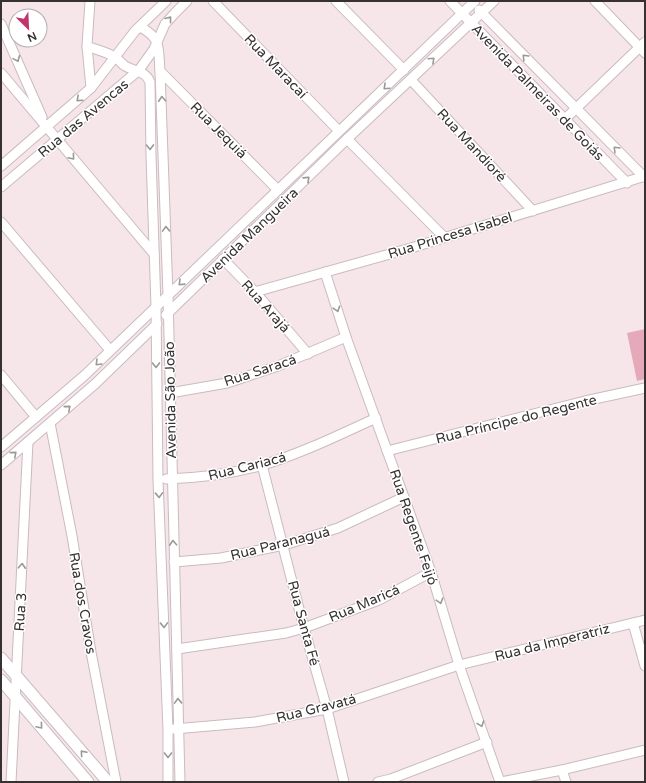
<svg xmlns="http://www.w3.org/2000/svg" width="646" height="783" font-family="'Varela Round',sans-serif">
	<rect width="100%" height="100%" fill="#f6e6ea"/>
	<path fill="#e6a9b9" d="M645 329V379L637 381 627 333Z"/>
	<g fill="none" stroke-linecap="round" stroke-linejoin="round">
		<g stroke="#cabbbe" stroke-width="11">
			<g id="minor">
				<path d="M90 1 87 46C96 50 108 52 116 58 119 60 122 64 125 66 135 72 145 70 150 82L151 156 156 307 158 480 168 730V782"/>
				<path d="M213 1 339 131"/>
				<path d="M336 1 404 70"/>
				<path d="M450 1 627 183"/>
				<path d="M595 1 645 53"/>
				<path d="M479 10 644 177"/>
				<path d="M1 24 42 117"/>
				<path d="M140 27C162 38 158 49 160 71L168 295 180 782"/>
				<path d="M87 46 91 88"/>
				<path d="M160 71 278 190"/>
				<path d="M1 73 154 254"/>
				<path d="M411 80 533 211"/>
				<path d="M565 119 645 42"/>
				<path d="M347 139 444 237"/>
				<path d="M1 166 91 88 135 31 166 1"/>
				<path d="M1 187 139 70 154 49 165 24 175 13 187 1"/>
				<path d="M1 222 110 350"/>
				<path d="M223 259 255 292 308 354"/>
				<path d="M325 272 346 337 431 572 459 665 500 782"/>
				<path d="M255 292 411 248 645 176"/>
				<path d="M166 315 347 139 494 1"/>
				<path d="M1 375 36 417"/>
				<path d="M170 393 227 383 278 366 346 337"/>
				<path d="M50 423 72 536 91 652 116 782"/>
				<path d="M1 447 85 375 475 1"/>
				<path d="M387 451 585 401 645 388"/>
				<path d="M1 465 95 384 157 324"/>
				<path d="M262 465 304 628 327 709 344 782"/>
				<path d="M166 479C198 478 231 474 263 465 302 453 339 435 376 418"/>
				<path d="M174 562 221 558 284 545 338 528 404 497"/>
				<path d="M633 623 645 666"/>
				<path d="M177 649 286 633 304 628 379 600 431 572"/>
				<path d="M174 729 255 722 327 709 459 665 645 620"/>
				<path d="M562 770 566 782"/>
				<path d="M11 782 28 442"/>
				<path d="M378 782 391 779 487 742"/>
				<path d="M501 782 562 770 645 750"/>
			</g>
		</g>
		<g stroke="#cabbbe" stroke-width="13">
			<g id="major">
				<path d="M1 658 108 782"/>
				<path d="M1 680 88 782"/>
			</g>
		</g>
		<use href="#minor" stroke="#fff" stroke-width="9"/>
		<use href="#major" stroke="#fff" stroke-width="11"/>
	</g>
	<defs><path id="oneway-chevron" d="M-2-3.5L2.5 0L-2 3.5" fill="none" stroke-width="1.6" stroke-linecap="round" stroke-linejoin="round"/></defs>
	<g stroke="#9b9898">
		<use href="#oneway-chevron" transform="translate(169 19) rotate(-52)"/>
		<use href="#oneway-chevron" transform="translate(525 57) rotate(-134)"/>
		<use href="#oneway-chevron" transform="translate(17 59) rotate(66)"/>
		<use href="#oneway-chevron" transform="translate(432 60) rotate(-43)"/>
		<use href="#oneway-chevron" transform="translate(386 87) rotate(137)"/>
		<use href="#oneway-chevron" transform="translate(79 99) rotate(138)"/>
		<use href="#oneway-chevron" transform="translate(162 99) rotate(-93)"/>
		<use href="#oneway-chevron" transform="translate(150 147) rotate(89)"/>
		<use href="#oneway-chevron" transform="translate(616 149) rotate(-135)"/>
		<use href="#oneway-chevron" transform="translate(72 157) rotate(50)"/>
		<use href="#oneway-chevron" transform="translate(307 179) rotate(-44)"/>
		<use href="#oneway-chevron" transform="translate(166 229) rotate(-92)"/>
		<use href="#oneway-chevron" transform="translate(181 283) rotate(136)"/>
		<use href="#oneway-chevron" transform="translate(337 309) rotate(72)"/>
		<use href="#oneway-chevron" transform="translate(98 363) rotate(135)"/>
		<use href="#oneway-chevron" transform="translate(156 365) rotate(89)"/>
		<use href="#oneway-chevron" transform="translate(68 408) rotate(-41)"/>
		<use href="#oneway-chevron" transform="translate(14 454) rotate(-41)"/>
		<use href="#oneway-chevron" transform="translate(159 495) rotate(88)"/>
		<use href="#oneway-chevron" transform="translate(173 543) rotate(-93)"/>
		<use href="#oneway-chevron" transform="translate(22 566) rotate(-87)"/>
		<use href="#oneway-chevron" transform="translate(440 601) rotate(73)"/>
		<use href="#oneway-chevron" transform="translate(164 625) rotate(88)"/>
		<use href="#oneway-chevron" transform="translate(178 701) rotate(-92)"/>
		<use href="#oneway-chevron" transform="translate(481 724) rotate(70)"/>
		<use href="#oneway-chevron" transform="translate(40 726) rotate(50)"/>
		<use href="#oneway-chevron" transform="translate(83 753) rotate(-131)"/>
		<use href="#oneway-chevron" transform="translate(168 755) rotate(90)"/>
	</g>
	<g text-anchor="middle" stroke-width="3" stroke-linejoin="round" paint-order="stroke">
		<g font-size="14" fill="#373132" stroke="#fff">
			<text transform="translate(276 66) rotate(46)" y="5">Rua Maracaí</text>
			<text transform="translate(538 92) rotate(46)" y="5">Avenida Palmeiras de Goiás</text>
			<text transform="translate(83 118) rotate(-40)" y="5">Rua das Avencas</text>
			<text transform="translate(219 130) rotate(45)" y="5">Rua Jequiá</text>
			<text transform="translate(472 145) rotate(47)" y="5">Rua Mandioré</text>
			<text transform="translate(249 235) rotate(-44)" y="5">Avenida Mangueira</text>
			<text transform="translate(450 235) rotate(-17)" y="5">Rua Princesa Isabel</text>
			<text transform="translate(266 306) rotate(48)" y="5">Rua Arajá</text>
			<text transform="translate(260 370) rotate(-18)" y="5">Rua Saracá</text>
			<text transform="translate(170 400) rotate(-91)" y="5">Avenida São João</text>
			<text transform="translate(516 419) rotate(-14)" y="5">Rua Príncipe do Regente</text>
			<text transform="translate(247 466) rotate(-14)" y="5">Rua Cariacá</text>
			<text transform="translate(414 527) rotate(71)" y="5">Rua Regente Feijó</text>
			<text transform="translate(280 543) rotate(-14)" y="5">Rua Paranaguá</text>
			<text transform="translate(83 603) rotate(80)" y="5">Rua dos Cravos</text>
			<text transform="translate(364 603) rotate(-23)" y="5">Rua Maricá</text>
			<text transform="translate(20 612) rotate(-86)" y="5">Rua 3</text>
			<text transform="translate(304 623) rotate(75)" y="5">Rua Santa Fé</text>
			<text transform="translate(552 642) rotate(-14)" y="5">Rua da Imperatriz</text>
			<text transform="translate(316 708) rotate(-14)" y="5">Rua Gravatá</text>
		</g>
	</g>
	<rect width="646" height="783" fill="none" stroke="#373132" stroke-width="4"/>
	<g transform="translate(28 28) rotate(156)"><circle r="19" fill="#ffffff" stroke="#afadad"/>
	<path d="M0-3L7 15L0 10L-7 15Z" fill="#c0356b"/>
	<text y="-6" font-size="11" font-weight="bold" text-anchor="middle" fill="#373132">N</text>
	</g>
</svg>
